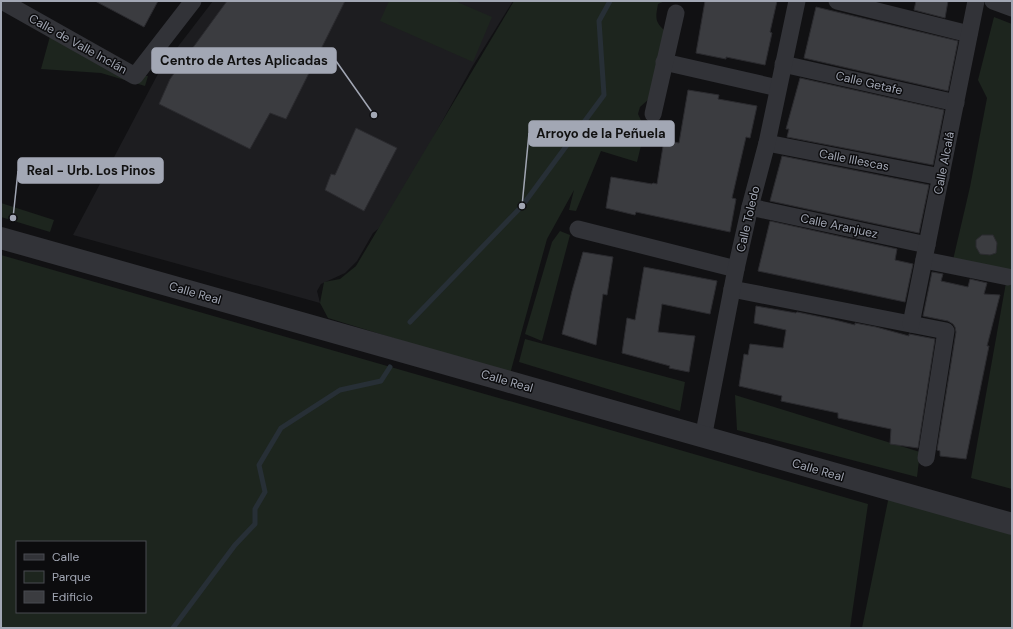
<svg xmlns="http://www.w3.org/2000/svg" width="1013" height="629" font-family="'DM Sans',sans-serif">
	<rect width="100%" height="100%" fill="#111113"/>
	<path fill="#1d1d20" d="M213 1H513L472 67 387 222 373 233 357 261 345 273 321 284 317 291 320 303 73 235 160 70Z"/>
	<g fill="#1d251e" fill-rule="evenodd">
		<path d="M389 1H455L492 17 473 62 380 21Z"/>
		<path d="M514 1H665L658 4C656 16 654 21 664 30L649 99 640 107 638 114 645 129 637 162 601 151 576 211 569 210 574 190 547 239 510 374 328 318 320 303 324 282 340 279 356 266Z"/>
		<path d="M994 17 1012 24V489L971 478 1007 277 953 260 970 187 987 98 978 80Z"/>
		<path d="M52 29 135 76H148L145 86 101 73 41 69Z"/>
		<path d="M1 203 54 220 50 232 1 217Z"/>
		<path d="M560 231 570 235 542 341 525 334 552 242Z"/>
		<path d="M1 255 868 504 850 628H1ZM17 542H145V612H17Z"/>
		<path d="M525 339 685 382 680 411 519 362Z"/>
		<path d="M735 395 920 452 917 477 737 430Z"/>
		<path d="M890 491 1012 530V628H862Z"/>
	</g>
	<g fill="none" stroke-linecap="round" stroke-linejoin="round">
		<g stroke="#272f36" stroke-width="5">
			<path d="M410 322 522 206 604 95 599 21 610 1"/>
			<path d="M173 628 235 545 255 524V509L265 492 259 465 281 428 340 390 381 381 390 367"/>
		</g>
	</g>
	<g fill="#3b3c40" stroke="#2b2b2f">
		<path d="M95 1H158L144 27Z"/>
		<path d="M227 1H345L286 119 270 113 250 149 159 104 170 79Z"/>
		<path d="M705 1H777L770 32 772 33 765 65 726 57V59L696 53Z"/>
		<path d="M916 1H948L945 18 914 10Z"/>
		<path d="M816 7 958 41 948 91 804 58Z"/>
		<path d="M800 78 944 110 933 165 787 137 789 129H786Z"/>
		<path d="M688 90 719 95 718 99 757 106 750 138 746 137 732 198 736 199 730 232 636 212 635 215 606 208 611 177 652 184 653 183 657 184 664 140 679 143Z"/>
		<path d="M356 128 397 148 364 211 325 190 331 174 335 175Z"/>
		<path d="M782 156 929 185 919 233 770 201Z"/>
		<path d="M770 221 897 249 895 260 913 264 905 302 758 271Z"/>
		<path d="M982 235H993L997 243 996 253 990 255 980 254 976 247V240Z"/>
		<path d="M583 252 613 257 607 295 603 294 596 345 562 334 572 291Z"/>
		<path d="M644 267 717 281 710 314 662 304 658 332 695 336 689 372 669 368 670 366 622 353 627 318 635 320Z"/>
		<path d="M932 272 943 274 941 281 968 287 970 279 987 283 984 294 1000 295 987 346H989L966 459 940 456V451L937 450 956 332 955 327 953 324 948 321 923 316Z"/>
		<path d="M756 306 796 313 797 312 831 319 855 325V323L876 327 909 336V334L935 339 918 448 890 444 891 429 838 418V413L781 401 782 396 739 386 744 354 748 355 750 344 783 348 786 330 754 323Z"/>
	</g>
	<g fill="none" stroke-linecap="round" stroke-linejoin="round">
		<g stroke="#323338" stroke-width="17">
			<path d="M2 1 135 76 193 1"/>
			<path d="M837 1 969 34"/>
			<path d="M993 1 1012 8"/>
			<path d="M664 62 778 88"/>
			<path d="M783 64 956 103"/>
			<path d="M653 114 676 13"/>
			<path d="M767 143 941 177"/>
			<path d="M750 207 927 245"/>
			<path d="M578 229 736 269"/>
			<path d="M924 260 1008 277"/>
			<path d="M732 289 946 331 926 458"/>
			<path d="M911 324 976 1"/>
			<path d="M703 438 736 269 750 207 767 143 797 1"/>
		</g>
		<path stroke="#323338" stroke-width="22" d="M1 238C338 332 675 430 1012 524"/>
	</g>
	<g text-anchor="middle" stroke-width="3" stroke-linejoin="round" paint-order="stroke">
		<g font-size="12" fill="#a2a7b4" stroke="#0c0c0e">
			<text transform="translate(78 44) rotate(29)" y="4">Calle de Valle Inclán</text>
			<text transform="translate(869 83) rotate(13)" y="4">Calle Getafe</text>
			<text transform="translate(854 160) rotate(11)" y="4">Calle Illescas</text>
			<text transform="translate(944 163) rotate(-79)" y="4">Calle Alcalá</text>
			<text transform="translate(748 219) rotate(-77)" y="4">Calle Toledo</text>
			<text transform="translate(839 226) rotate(12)" y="4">Calle Aranjuez</text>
			<text transform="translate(195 293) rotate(16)" y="4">Calle Real</text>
			<text transform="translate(507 381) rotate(16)" y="4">Calle Real</text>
			<text transform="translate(818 470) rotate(16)" y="4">Calle Real</text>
		</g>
	</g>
	<path fill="none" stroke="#a2a7b4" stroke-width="1.5" d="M374 115L336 61M522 206L529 133M13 218L18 171"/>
	<g fill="#a2a7b4" stroke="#0c0c0e" stroke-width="1.5">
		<circle cx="374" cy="115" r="4"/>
		<circle cx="522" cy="206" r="4"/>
		<circle cx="13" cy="218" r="4"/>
	</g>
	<g fill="#a2a7b4" stroke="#a2a7b4" stroke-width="1.5">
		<rect x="152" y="48" width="184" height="25" rx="4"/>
		<rect x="529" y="121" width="145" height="25" rx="4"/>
		<rect x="18" y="158" width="145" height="25" rx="4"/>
	</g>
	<g font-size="13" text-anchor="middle" font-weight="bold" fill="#111">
		<text x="244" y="65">Centro de Artes Aplicadas</text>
		<text x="601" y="138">Arroyo de la Peñuela</text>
		<text x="91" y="175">Real - Urb. Los Pinos</text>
	</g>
	<rect width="1013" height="629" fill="none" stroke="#a2a7b4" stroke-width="4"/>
	<rect x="16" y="541" width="130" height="72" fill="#0c0c0e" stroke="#484a50"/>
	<rect x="24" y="554" width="20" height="6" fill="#323338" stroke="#484a50"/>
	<text x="52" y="561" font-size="12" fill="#a2a7b4">Calle</text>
	<rect x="24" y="571" width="20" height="12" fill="#1d251e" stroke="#484a50"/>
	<text x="52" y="581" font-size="12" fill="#a2a7b4">Parque</text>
	<rect x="24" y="591" width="20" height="12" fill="#3b3c40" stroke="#484a50"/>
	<text x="52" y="601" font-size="12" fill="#a2a7b4">Edificio</text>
</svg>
